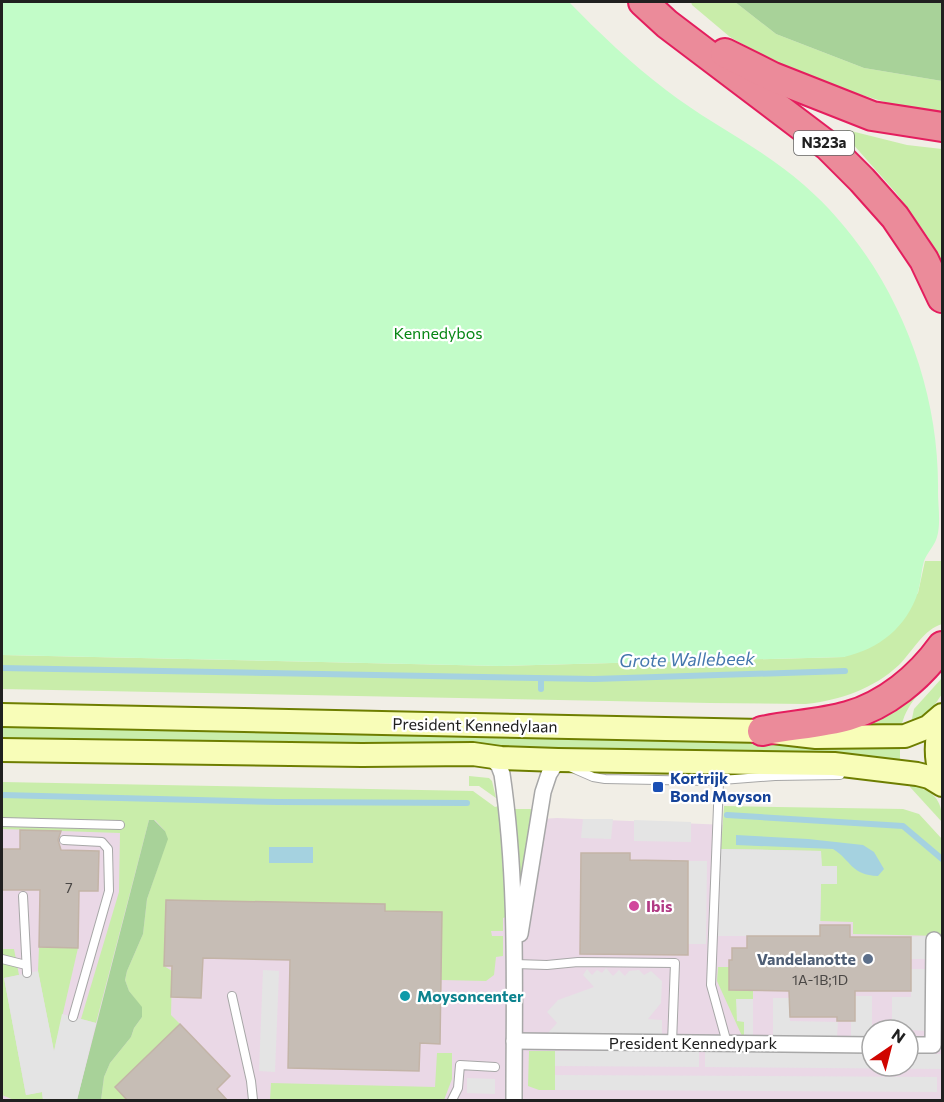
<svg xmlns="http://www.w3.org/2000/svg" width="944" height="1102" font-family="Commissioner,sans-serif">
	<rect width="100%" height="100%" fill="#f1eee6"/>
	<path fill="#ead8e6" fill-rule="evenodd" d="M2 805 490 822 557 818 901 832 942 868V1100H2ZM872 1030H908V1066H872Z"/>
	<g fill="#c9edaa">
		<path d="M691 2H735L776 34 864 68 942 81V113L901 107 836 87 767 58 730 37 692 5Z"/>
		<path d="M847 130 907 145 942 149V262L928 237 897 194 844 134Z"/>
		<path d="M925 561H942V624C924 629 912 652 899 665 873 689 841 700 806 704L710 703 2 689V655L500 666 844 657 918 593Z"/>
		<path d="M942 657V670C925 688 904 704 901 730L805 728Z"/>
		<path d="M942 678V694L927 716 910 728 914 709Z"/>
		<path d="M2 726 900 745V762L472 748 2 739Z"/>
		<path d="M469 776 489 778 492 781 496 798 479 786H469Z"/>
		<path d="M2 782 473 791 495 807 499 806 506 917 503 918V931H491L492 936H503V956L496 957 494 975 486 981 441 980 442 912 385 911V904L166 900 164 966 172 971 171 1015 180 1024 116 1086 129 1100H101L104 1077 110 1063 131 1037 134 1028 142 1017 141 1007 129 991 125 980 127 971 143 934 147 899 164 849 165 831 155 820H149L96 1023 81 1019 119 892 120 833 2 829Z"/>
		<path d="M910 785C932 789 943 800 942 822L910 787Z"/>
		<path d="M724 806 903 809 919 814 942 839V976L941 936 853 934V922L820 921 821 884H837L821 866V851L721 849Z"/>
		<path d="M513 809H531L533 811 524 877H519Z"/>
		<path d="M39 947 78 948 54 1052 38 971Z"/>
		<path d="M2 949H14L19 975 4 978 26 1095 42 1092 43 1100H14L2 1095Z"/>
		<path d="M718 967H729V990L753 991V999H737V1021H744V1036H742L717 981Z"/>
		<path d="M529 1051H555V1090H539L528 1086Z"/>
		<path d="M437 1053H452V1079L444 1100H270L271 1083 435 1087Z"/>
	</g>
	<g fill="#a8d299">
		<path d="M735 2H942V81L864 68 776 34Z"/>
		<path d="M149 820H154L165 831 168 839 147 899 143 934 127 971 125 980 129 991 142 1007V1017L134 1028 131 1037 110 1063 104 1077 101 1100H77Z"/>
	</g>
	<path fill="#c2fcc8" d="M2 2H569C599 33 632 64 666 90 710 124 762 148 804 185 890 260 940 379 938 492 938 505 941 524 937 537 935 545 927 553 924 561 921 571 921 582 918 592 907 627 879 649 844 657L500 666 2 655Z"/>
	<g fill="#e4e4e4">
		<path d="M583 819H613L611 839 581 838Z"/>
		<path d="M634 820 691 822V842L634 841Z"/>
		<path d="M721 849 821 851 822 866H837V884H821L820 936H718Z"/>
		<path d="M688 861H707L706 944H688Z"/>
		<path d="M926 936V959H911V937Z"/>
		<path d="M606 968 613 976 619 970 625 976 629 971 639 970 644 975 651 971 662 981 661 1003 648 1019 662 1020V1034H547L557 1023 547 1012 558 1000 594 987 583 975 587 969 592 975 597 970 602 973Z"/>
		<path d="M911 969H926V1031L911 1030V1037H908V1030H888V1021H892V997H911Z"/>
		<path d="M263 970 279 971 275 1072 259 1071Z"/>
		<path d="M38 971 54 1051 62 1014 96 1023 77 1100H43L42 1092 26 1095 4 978Z"/>
		<path d="M855 996H872V1037H851V1021H855Z"/>
		<path d="M773 998H789L790 1021 838 1022 837 1037 773 1036Z"/>
		<path d="M736 999H753V1036H744V1022L737 1021Z"/>
		<path d="M555 1051H699V1067L555 1066Z"/>
		<path d="M705 1051 872 1053V1066H908V1054H942V1069L705 1067Z"/>
		<path d="M555 1075 937 1077V1092L555 1090Z"/>
		<path d="M467 1078 495 1079V1094L467 1093Z"/>
	</g>
	<g fill="#a5d2e0">
		<path d="M736 835 808 839 863 845 874 852 884 869 878 876C851 875 852 861 833 849L736 845Z"/>
		<rect x="269" y="847" width="44" height="16"/>
	</g>
	<g fill="none" stroke-linecap="round" stroke-linejoin="round">
		<g stroke="#a5d2e0" stroke-width="6">
			<path d="M2 668 594 679 845 671"/>
			<path d="M541 679V689"/>
			<path d="M2 795 278 802 467 803"/>
			<path d="M727 815 903 826 942 859"/>
		</g>
	</g>
	<g fill="#c6bdb5" stroke="#c3b4a7" stroke-width="1.5">
		<path d="M20 830 61 831 58 840 61 850 99 851 98 891H79L78 948 39 947 40 890H2V849H20Z"/>
		<path d="M581 853H630V860L688 861V955L580 954Z"/>
		<path d="M166 900 385 904V911L442 912 440 1044 420 1043 419 1071 288 1068 290 960 203 958 201 998 171 997 172 966H164Z"/>
		<path d="M820 925H850V937H911V991H855V1021H837V1017H790L789 991 729 990V960H732V948H747V936H820Z"/>
		<path d="M180 1024 230 1076 217 1089 228 1101H128L115 1087Z"/>
	</g>
	<g fill="none" stroke-linecap="round" stroke-linejoin="round">
		<g stroke="#a7a7a7" stroke-width="10">
			<g id="lane">
				<path d="M570 767 593 777 605 779 709 781 775 776 840 775"/>
				<path d="M719 781 711 985 727 1043"/>
				<path d="M2 822 120 825"/>
				<path d="M64 840 102 842 108 849 109 891 73 1017"/>
				<path d="M23 896 27 973"/>
				<path d="M2 959 26 965"/>
				<path d="M515 964 547 965 578 962 675 963 672 1043"/>
				<path d="M232 996 251 1081 253 1100"/>
				<path d="M452 1100 458 1088 460 1065 495 1067"/>
			</g>
		</g>
		<g stroke="#a7a7a7" stroke-width="18">
			<g id="street">
				<path d="M491 757 499 766 502 774C518 882 514 992 514 1100"/>
				<path d="M520 934 543 792 549 774 558 760"/>
				<path d="M514 1041 872 1045"/>
				<path d="M908 1045H933L934 940"/>
			</g>
		</g>
		<g stroke="#6e7e00" stroke-width="26">
			<g id="secondary">
				<path d="M2 715 762 731 816 737 905 736 928 727 942 715"/>
				<path d="M942 721C935 739 935 760 942 778"/>
				<path d="M2 750 362 755 473 754 501 758 558 760 834 764 917 774 929 777 942 785"/>
			</g>
		</g>
		<g stroke="#e41e5e" stroke-width="32">
			<g id="highway">
				<path d="M643 2 667 24 828 146 862 180 895 217 924 260 942 298"/>
				<path d="M725 53 773 77 872 116 942 127"/>
				<path d="M762 731C790 725 820 724 848 716 886 705 919 678 942 646"/>
			</g>
		</g>
		<use href="#lane" stroke="#fff" stroke-width="8"/>
		<use href="#street" stroke="#fff" stroke-width="15"/>
		<use href="#secondary" stroke="#f8fdb8" stroke-width="22"/>
		<use href="#highway" stroke="#eb8b9a" stroke-width="28"/>
	</g>
	<rect fill="#1a4fb4" stroke="#fff" stroke-width="2" x="652" y="781" width="12" height="12" rx="3"/>
	<circle fill="#d1479c" stroke="#fff" stroke-width="2" cx="634" cy="906" r="6"/>
	<circle fill="#5c6f8a" stroke="#fff" stroke-width="2" cx="868" cy="959" r="6"/>
	<circle fill="#0f9aa8" stroke="#fff" stroke-width="2" cx="405" cy="996" r="6"/>
	<g text-anchor="middle" stroke-width="4.5" stroke-linejoin="round" paint-order="stroke">
		<g font-size="14" fill="#4a4745">
			<text x="69" y="893">7</text>
			<text x="820" y="985">1A-1B;1D</text>
		</g>
		<rect fill="#fff" stroke="#636363" stroke-width="1.5" x="794" y="131" width="60" height="24" rx="4.5"/>
		<g font-size="15" font-weight="bold" fill="#202020">
			<text x="824" y="148">N323a</text>
		</g>
		<g font-size="16" fill="#068614" stroke="#fff">
			<text x="438" y="339">Kennedybos</text>
		</g>
		<g font-size="16" fill="#202020" stroke="#fff">
			<text transform="translate(475 725) rotate(1)" y="6">President Kennedylaan</text>
			<text x="693" y="1049">President Kennedypark</text>
		</g>
		<g font-size="16" font-weight="bold" fill="#164399" stroke="#fff" text-anchor="start">
			<text x="670" y="784">Kortrijk<tspan x="670" dy="18">Bond Moyson</tspan></text>
		</g>
		<g font-size="16" font-weight="bold" fill="#b23c85" stroke="#fff" text-anchor="start">
			<text x="646" y="912">Ibis</text>
		</g>
		<g font-size="16" font-weight="bold" fill="#4e5e75" stroke="#fff" text-anchor="end">
			<text x="856" y="965">Vandelanotte</text>
		</g>
		<g font-size="16" font-weight="bold" fill="#0d838f" stroke="#fff" text-anchor="start">
			<text x="417" y="1002">Moysoncenter</text>
		</g>
		<g font-size="18" font-style="italic" fill="#4477ad" stroke="#fff">
			<text transform="translate(687 660) rotate(-1)" y="6">Grote Wallebeek</text>
		</g>
	</g>
	<rect width="944" height="1102" fill="none" stroke="#202020" stroke-width="6"/>
	<g transform="translate(890 1048) rotate(35)"><circle r="28" fill="#ffffff" stroke="#a6a6a6" stroke-width="1.5"/>
	<path d="M0-4.5L10 22L0 15L-10 22Z" fill="#d00500"/>
	<text y="-9" font-size="16" font-weight="bold" text-anchor="middle" fill="#202020">N</text>
	</g>
</svg>
